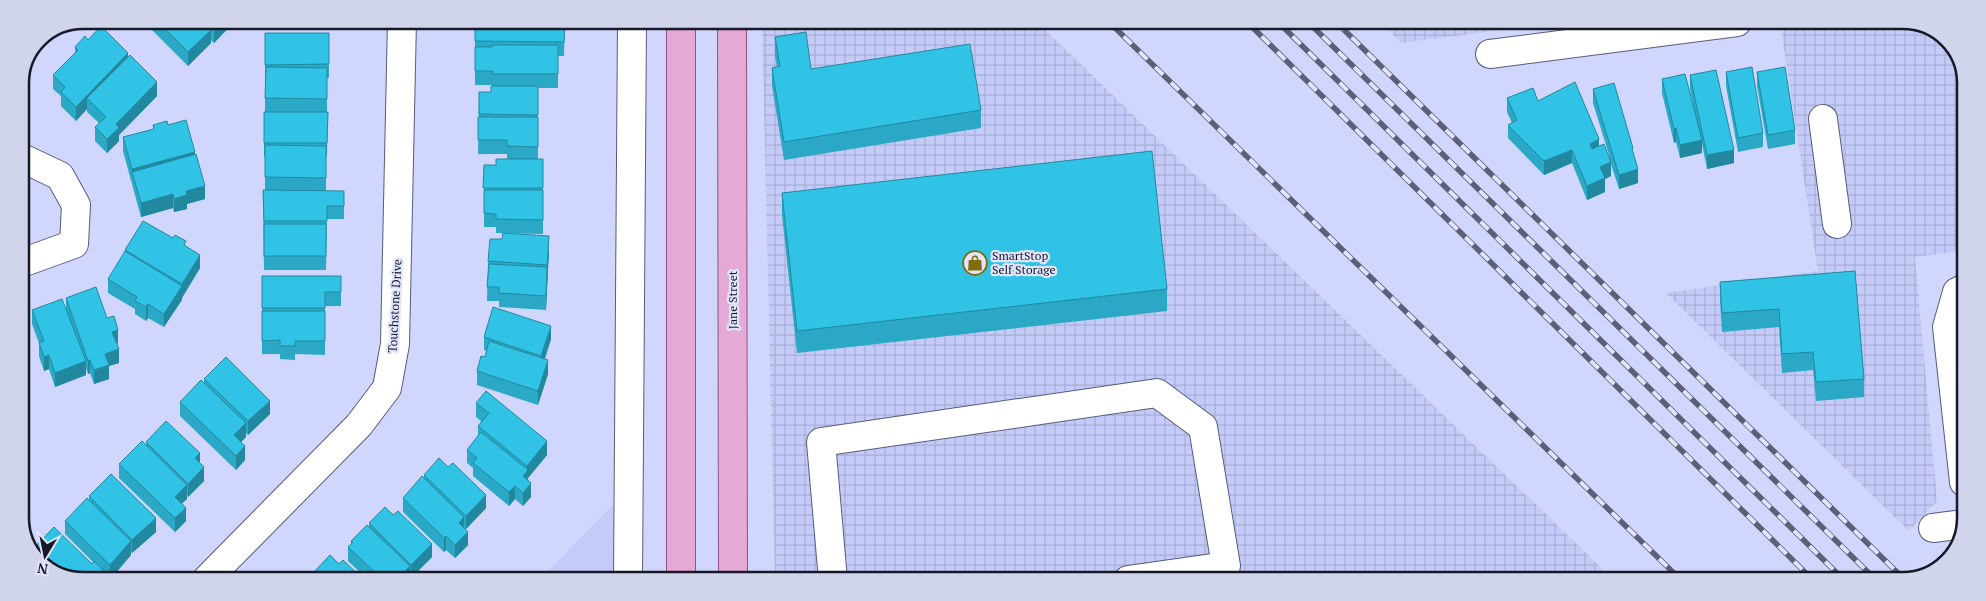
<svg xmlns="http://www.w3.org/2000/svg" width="1986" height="601" font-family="'PT Serif',serif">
	<defs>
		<pattern id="industrial-grid" width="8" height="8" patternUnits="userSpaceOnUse" patternTransform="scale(1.25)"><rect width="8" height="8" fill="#c4cbf8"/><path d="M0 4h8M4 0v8" fill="none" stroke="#a8aed5"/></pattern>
	</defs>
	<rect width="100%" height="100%" fill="#d0d6fd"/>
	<path fill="#c4cbf8" d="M623 495 617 579H540Z"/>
	<g fill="url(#industrial-grid)">
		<path d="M762 21H1036L1615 581 775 580Z"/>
		<path d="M1381 22H1563L1401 43Z"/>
		<path d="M1780 22H1920L1951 42 1966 79 1965 250 1915 257 1937 501 1909 531 1666 293 1818 271Z"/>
	</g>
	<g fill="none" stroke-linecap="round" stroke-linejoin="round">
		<g stroke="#575c7d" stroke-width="30">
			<g id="minor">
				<path d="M1490 54 1737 22"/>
				<path d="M1823 119 1837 224"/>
				<path d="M20 157 60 176 76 205 74 244 27 261 20 258"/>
				<path d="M1964 482 1947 327 1957 292 1965 288"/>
				<path d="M1933 528 1964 524"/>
				<path d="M207 579 359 425 387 388 395 344 402 20"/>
				<path d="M628 579 632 21"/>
				<path d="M833 580 821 442 1157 393 1203 427 1226 566 1128 580"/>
			</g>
		</g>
		<g stroke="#915286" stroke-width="30">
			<g id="major">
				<path d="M681 21V580"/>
				<path d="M732 21 733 580"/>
			</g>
		</g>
		<use href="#minor" stroke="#fff" stroke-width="28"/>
		<use href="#major" stroke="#e5a9d5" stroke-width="28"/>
		<g stroke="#5c5f76" stroke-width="5.5">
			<g id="rail">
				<path d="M1108 21 1682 581"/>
				<path d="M1246 21 1814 581"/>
				<path d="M1277 21 1845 581"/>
				<path d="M1307 21 1877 581"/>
				<path d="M1336 22 1905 580"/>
			</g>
		</g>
		<use href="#rail" stroke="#e1e5fc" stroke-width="4" stroke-dasharray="11" stroke-linecap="butt"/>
	</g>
	<g fill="#2aa8c5">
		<path d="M148 20H236L214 43 211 40V43L188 66 148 26Z"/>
		<path d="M475 20 565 21 564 56H558V88H538V159H543V234L496 233V227H484V165H496L507 159V154H478L479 92H491L492 85H475Z"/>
		<path d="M265 33H329V78H327V112H328L327 156H326V191H344V219H327L326 270H264L263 190H265V157H264V112H265Z"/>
		<path d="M775 37 811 69 981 110V128L784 160 772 86V68L777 67 775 56Z"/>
		<path d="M88 40 128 57 157 96 119 135V141L107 153 95 141V127L99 123 87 112V109L76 121 61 106V96L53 89V75L75 54V47Z"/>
		<path d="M1726 72 1763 133V147L1738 152 1726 86Z"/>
		<path d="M1757 72 1795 130V144L1768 149 1757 86Z"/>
		<path d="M1690 75 1734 163 1707 169 1702 144V153L1680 158 1676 142 1674 143 1662 93V79L1694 109 1690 89Z"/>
		<path d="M1593 89 1633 155 1638 183 1619 189 1611 164V176L1605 179V192L1587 200 1572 163 1544 175 1508 138V125L1512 123 1507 112V98L1538 101 1599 146 1610 158 1593 103Z"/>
		<path d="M153 125H168L195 154 205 199 187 204V209L174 212 173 208 141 217 123 151V137L153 130Z"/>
		<path d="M782 193 1167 289V311L797 353 782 215Z"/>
		<path d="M186 246 200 268 164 327 148 318 146 321 135 314V309L108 293V279L125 252V250Z"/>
		<path d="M549 250 546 310 499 307V301H487L488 261Z"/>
		<path d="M1855 271 1864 379V397L1816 401 1813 370 1782 373 1779 327 1722 332 1720 300V282Z"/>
		<path d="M262 276H341V306H325V355L295 354V360L280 359V354H262Z"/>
		<path d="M66 298 107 318 118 343 117 344 119 363 109 366V379L94 384 90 373 88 374 86 368V375L55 387 49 369 44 371 39 356V343L32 324V310L66 308Z"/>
		<path d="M484 337 551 339 545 359 548 374 538 405 477 385V371L485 357 486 351 484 350Z"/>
		<path d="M204 379 270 414 248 435 246 433V437L241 442 245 460 236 470 180 416V402L204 383Z"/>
		<path d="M476 403 547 455 528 478 531 497 523 506 515 499 509 506 473 476V468L467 463V450L478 436V426L482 422 476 417Z"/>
		<path d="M146 442 200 463 204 481 188 497 187 495V499L182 503 186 521 175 532 119 478V464L146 445Z"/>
		<path d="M424 475 486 508 466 529 468 545 455 558 446 550 444 552 403 512V498L424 478Z"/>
		<path d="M89 496 156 532 132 553 131 552V555L111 579 92 564 93 562 65 534V521L89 500Z"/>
		<path d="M369 523 432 557 411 578 410 577V579H367L348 561V547L351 544V541L369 527Z"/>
		<path d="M339 564 363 579H306L314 574V572Z"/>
	</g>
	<g fill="#2288a0">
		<path d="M223 20H236L214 43V30Z"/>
		<path d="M211 30V43L188 66V52Z"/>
		<path d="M128 53V67L87 98V109L76 121V107Z"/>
		<path d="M157 82V96L119 135V141L107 153V139L116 124Z"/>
		<path d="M1676 128V142L1674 143V129Z"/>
		<path d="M1599 139V153L1590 157V144Z"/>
		<path d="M1702 140V153L1680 158V145Z"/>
		<path d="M1572 150V163L1544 175V161Z"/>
		<path d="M1734 150V163L1707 169V155Z"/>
		<path d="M195 152V166L132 172V183V169Z"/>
		<path d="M1611 162V176L1605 179V192L1587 200V186L1600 167Z"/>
		<path d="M1638 169V183L1619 189V175Z"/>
		<path d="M205 186V199L187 204V209L174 212V199L186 191Z"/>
		<path d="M173 194V208L141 217V203Z"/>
		<path d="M549 236V250L546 310V296Z"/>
		<path d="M200 255V268L182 298V284Z"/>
		<path d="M182 286V300L164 327V314Z"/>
		<path d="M22 292V305L20 314V301Z"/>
		<path d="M148 304V318L146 321V307Z"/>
		<path d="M551 326V339L541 370V356Z"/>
		<path d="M118 330V343L112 346V332Z"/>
		<path d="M119 349V363L109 366V379L94 384V370L105 354Z"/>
		<path d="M49 355V369L44 371V357Z"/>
		<path d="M90 360V373L88 374V361Z"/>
		<path d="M548 360V374L538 405V391Z"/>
		<path d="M86 361V375L55 387V373Z"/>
		<path d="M270 401V414L248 435V421Z"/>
		<path d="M246 423V437L234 449V435Z"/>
		<path d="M547 441V455L528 478V483L523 476 527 471V466Z"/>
		<path d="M245 446V460L236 470V456Z"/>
		<path d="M200 453V467L195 458Z"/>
		<path d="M204 467V481L188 497V484Z"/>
		<path d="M531 483V497L523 506V493Z"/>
		<path d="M187 485V499L175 510V497Z"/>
		<path d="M515 486V499L509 506V492Z"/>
		<path d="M486 495V508L466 529V516Z"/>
		<path d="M186 508V521L175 532V518Z"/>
		<path d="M464 517V531L459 523Z"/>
		<path d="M156 518V532L132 553V540Z"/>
		<path d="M468 532V545L455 558V545Z"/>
		<path d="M446 536V550L444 552V538Z"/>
		<path d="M131 541V555L110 579V565Z"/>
		<path d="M432 544V557L411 578V565Z"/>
		<path d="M410 566V579H398Z"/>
	</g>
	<g fill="#31c3e5" stroke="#2288a0">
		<path d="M156 20H201L211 30 188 52Z"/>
		<path d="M204 20H223L214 30Z"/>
		<path d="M475 20 565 21 564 42 475 41Z"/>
		<path d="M101 26 128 53 76 107 61 92 65 87 53 75 78 50 75 47 85 36 88 40Z"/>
		<path d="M806 32 811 69 970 44 981 110 784 142 772 68 780 66 775 37Z"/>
		<path d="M265 33H329V64L265 65Z"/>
		<path d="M492 45H558V74H492L493 71H475V47H492Z"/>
		<path d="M130 55 157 82 116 124 119 128 107 139 95 127 106 117 87 98Z"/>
		<path d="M266 67 327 68V99L265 98Z"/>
		<path d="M1752 67 1763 133 1738 138 1726 72Z"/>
		<path d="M1785 67 1795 130 1768 135 1757 72Z"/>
		<path d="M1716 70 1734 150 1707 155 1690 75Z"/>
		<path d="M1685 74 1702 140 1680 145 1676 128 1674 129 1662 79Z"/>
		<path d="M1575 82 1599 139 1590 144 1592 149 1604 144 1611 162 1600 167 1605 178 1587 186 1572 150 1544 161 1508 125 1517 120 1507 98 1533 88 1538 101Z"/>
		<path d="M1614 83 1633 148 1632 149 1638 169 1619 175 1593 89Z"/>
		<path d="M491 86H538V115L479 114V92H491Z"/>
		<path d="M264 112H328L327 143H264Z"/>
		<path d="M478 117H538V147L507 146V140H478Z"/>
		<path d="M186 120 195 152 132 169 123 137 154 129 153 125 167 121 168 125Z"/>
		<path d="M265 145 326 146V178L265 177Z"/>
		<path d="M1152 151 1167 289 797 331 782 193Z"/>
		<path d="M196 154 205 186 186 191 187 195 174 199 173 194 141 203 132 172Z"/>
		<path d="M496 159H543V188H483L484 165H496Z"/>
		<path d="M263 190 344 191V206H327V221H264Z"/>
		<path d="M484 190H543V220L496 219V214L484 213Z"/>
		<path d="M143 221 173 238 175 235 186 241 184 245 200 255 182 284 125 250Z"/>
		<rect x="264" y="224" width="62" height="32"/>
		<path d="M503 233 549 236 547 265 488 261 490 239H502Z"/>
		<path d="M125 251 182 286 164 314 148 304 146 307 135 301 137 297 108 279Z"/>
		<path d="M489 264 547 267 546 296 499 293V287H487Z"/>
		<path d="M1855 271 1864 379 1816 382 1813 352 1782 354 1779 309 1722 313 1720 282Z"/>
		<path d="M262 276H341V292H325V308H262Z"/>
		<path d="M96 287 107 318 114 316 118 330 112 332 119 349 105 354 109 365 94 370 90 360 88 361 66 298Z"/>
		<path d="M20 291 22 292 20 301Z"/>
		<path d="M62 299 86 361 55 373 49 355 44 357 39 343 44 341 32 310Z"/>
		<path d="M493 307 551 326 541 356 484 337Z"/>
		<path d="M262 311H325V341H295V346H280V340L262 341Z"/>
		<path d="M489 341 548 360 538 391 477 371 481 356 485 357Z"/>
		<path d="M226 357 270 401 248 421 204 379Z"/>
		<path d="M201 380 246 423 234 435 245 446 236 456 180 402Z"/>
		<path d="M486 391 547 441 527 466 478 426 489 413 476 403Z"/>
		<path d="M166 421 200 453 195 458 204 467 188 484 146 442Z"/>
		<path d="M481 432 528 470 523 476 531 483 523 493 515 486 509 492 473 463 477 458 467 450Z"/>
		<path d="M142 441 187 485 175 497 186 508 175 518 119 464Z"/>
		<path d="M439 458 448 467 453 463 486 495 466 516 424 475Z"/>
		<path d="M111 474 156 518 132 540 89 496Z"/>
		<path d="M422 476 464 517 459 523 468 532 455 545 446 536 444 538 403 498Z"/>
		<path d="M87 498 131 541 110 565 65 521Z"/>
		<path d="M385 507 393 515 398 511 432 544 411 565 369 523Z"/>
		<path d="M367 525 410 566 398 579H382L348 547 353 542 351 541Z"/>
		<path d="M54 527 92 564 94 561 111 578 110 579H66L33 557 31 551Z"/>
		<path d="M330 555 339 564 343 560 363 579H321L314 572Z"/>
		<path d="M312 573 319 579H306Z"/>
	</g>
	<defs>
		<g id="shop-ring" transform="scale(1.25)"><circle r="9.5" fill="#e1e5fc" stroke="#7e6d08" stroke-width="1.5"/><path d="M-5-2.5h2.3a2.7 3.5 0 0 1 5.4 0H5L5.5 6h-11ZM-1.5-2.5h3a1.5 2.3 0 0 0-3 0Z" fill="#7e6d08"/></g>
	</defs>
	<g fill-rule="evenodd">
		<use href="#shop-ring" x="975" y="263"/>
	</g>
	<g text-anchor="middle" stroke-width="4.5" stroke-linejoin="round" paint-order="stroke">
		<g font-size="12" fill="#171927" stroke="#e1e5fc" text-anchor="start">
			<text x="992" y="260">SmartStop<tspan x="992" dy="14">Self Storage</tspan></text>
		</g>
		<g font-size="12" fill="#171927" stroke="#e1e5fc">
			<text transform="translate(733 300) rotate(-90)" y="4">Jane Street</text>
			<text transform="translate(395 306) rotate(-87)" y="4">Touchstone Drive</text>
		</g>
	</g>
	<path d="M0 0H1986V601H0ZM83 29H1903A54 54 0 0 1 1957 83V518A54 54 0 0 1 1903 572H83A54 54 0 0 1 29 518V83A54 54 0 0 1 83 29Z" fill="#d1d5eb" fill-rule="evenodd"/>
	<path fill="none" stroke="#171927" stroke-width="2.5" d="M83 29H1903A54 54 0 0 1 1957 83V518A54 54 0 0 1 1903 572H83A54 54 0 0 1 29 518V83A54 54 0 0 1 83 29Z"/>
	<g transform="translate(45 556) rotate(190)" stroke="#e1e5fc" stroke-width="4" paint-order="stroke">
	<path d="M0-4L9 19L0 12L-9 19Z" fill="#171927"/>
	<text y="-8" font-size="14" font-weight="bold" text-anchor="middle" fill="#171927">N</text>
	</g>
</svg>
